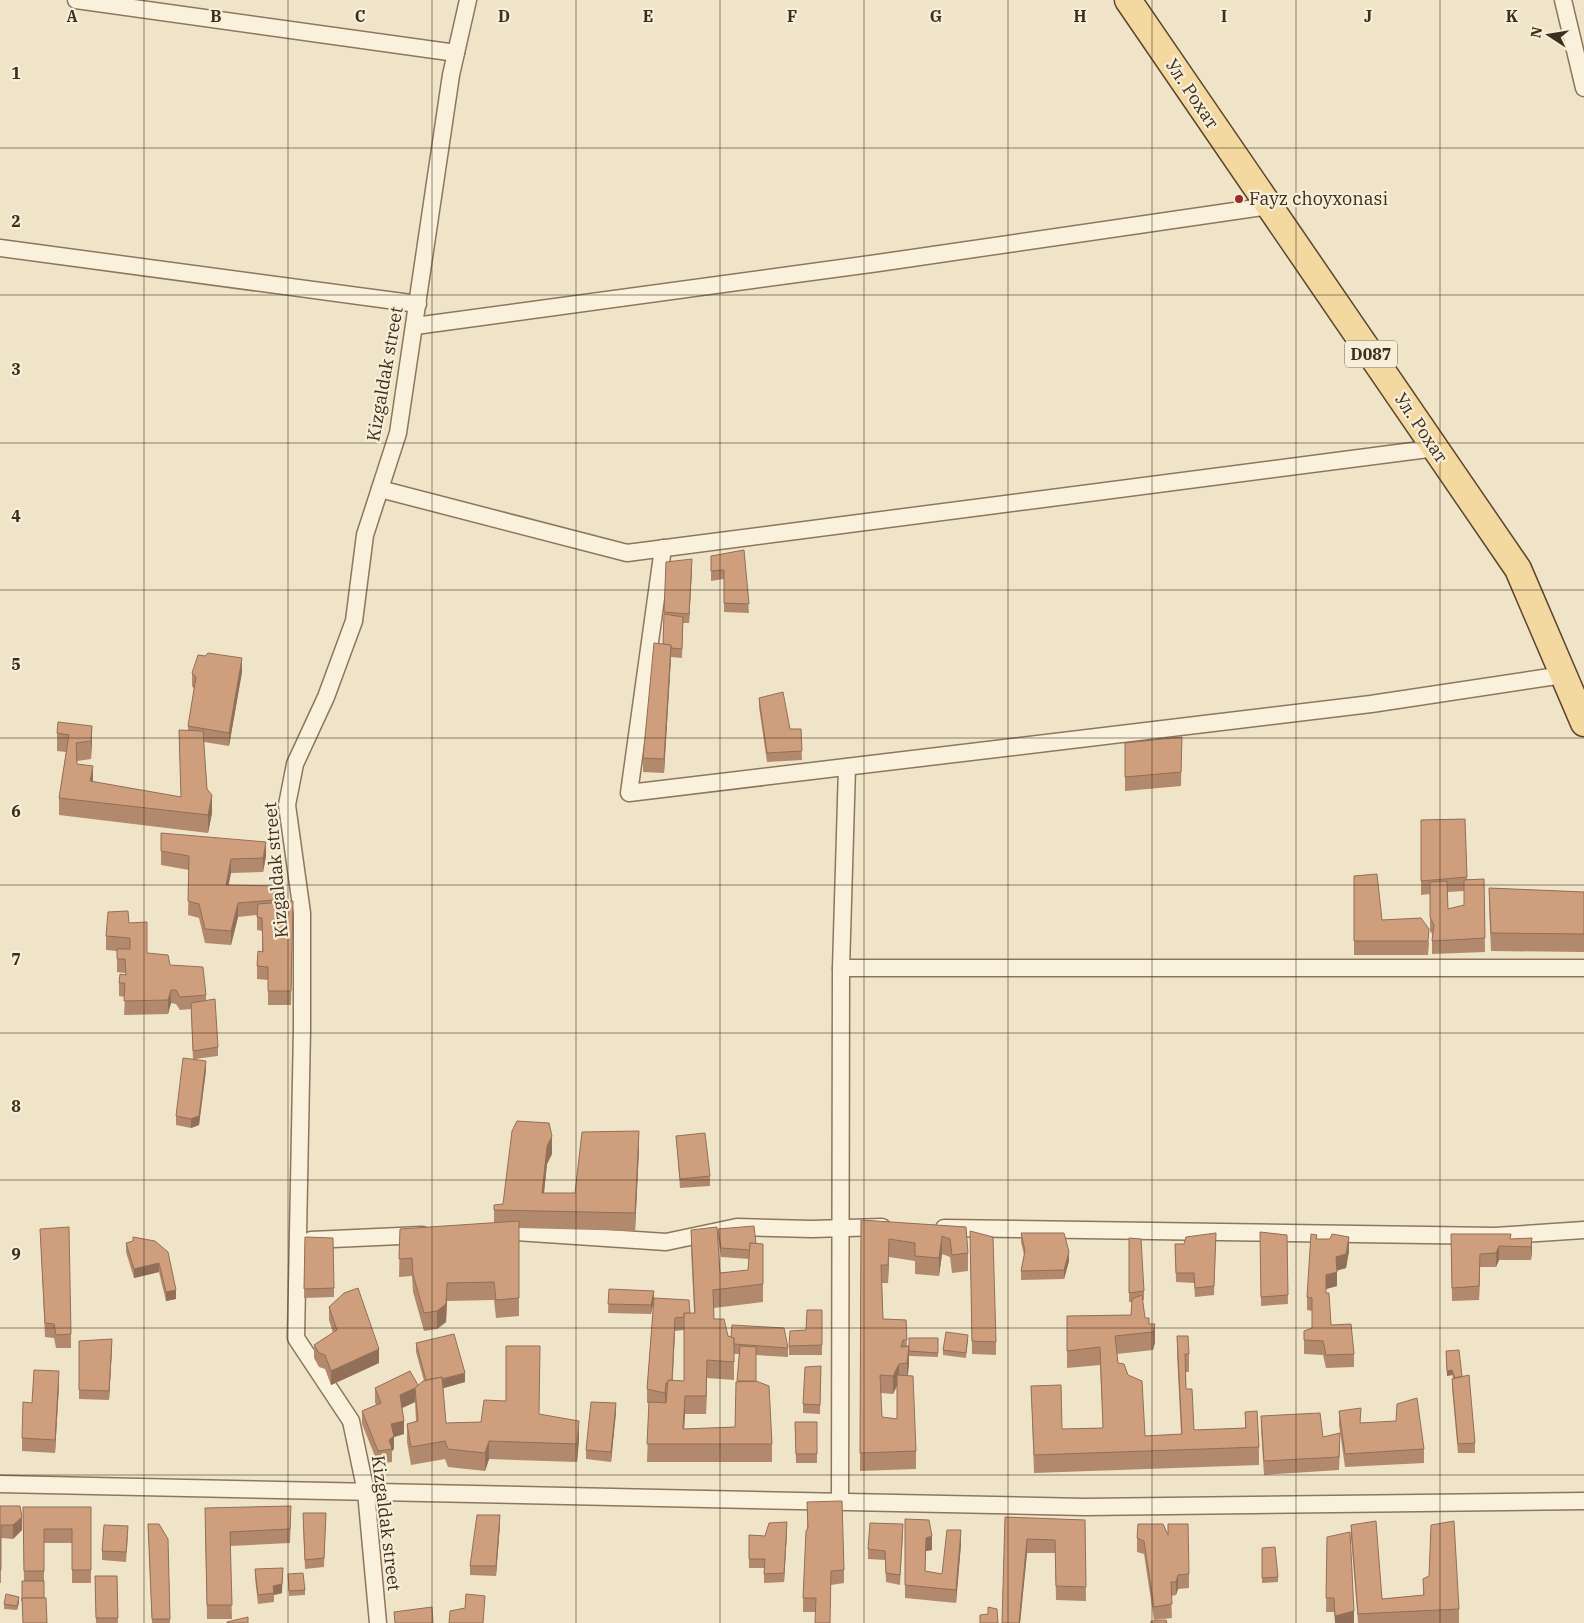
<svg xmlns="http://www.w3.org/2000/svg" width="1584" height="1623" font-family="'IBM Plex Serif',serif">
	<rect width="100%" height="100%" fill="#f0e4c8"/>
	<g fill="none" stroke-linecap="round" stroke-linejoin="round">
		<g stroke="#8d765c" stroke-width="19">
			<g id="minor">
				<path d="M76 0 456 53"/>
				<path d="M1563 0 1584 88"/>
				<path d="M0 248 418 304"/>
				<path d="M415 326 878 263 1269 206"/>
				<path d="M380 489 627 553 1436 448"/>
				<path d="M663 548 629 793 1371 704 1563 675"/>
				<path d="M841 968H1584"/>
				<path d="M944 1228 1495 1236 1584 1230"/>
				<path d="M499 1231 666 1242 737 1227 812 1229 882 1227"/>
				<path d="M311 1240 422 1235"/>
				<path d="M0 1484 1085 1507 1584 1501"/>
				<path d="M840 1502 841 968 847 767"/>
				<path d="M378 1623 366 1492 351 1421 296 1338 302 1028V913L287 805 295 764 326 697 354 621 365 535 398 433 451 75 468 0"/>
			</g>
		</g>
		<g stroke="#5b4430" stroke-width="29">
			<path id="primary" d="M1128 0 1518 569 1584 723"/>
		</g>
		<use href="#minor" stroke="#faf1dc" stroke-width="16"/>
		<use href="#primary" stroke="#f3d9a0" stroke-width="26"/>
	</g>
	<g fill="#b2896c" fill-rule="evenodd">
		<path d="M744 550 749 613 724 612V579L711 581V556Z"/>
		<path d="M666 562 692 568 689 623H683L682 658 671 657 664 773 643 772V758L663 644Z"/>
		<path d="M242 672 229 746 204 742 207 789 212 813 208 833 59 815V798L66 752 57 751V733L92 726 91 759 77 761V764L93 782 181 797 179 730H188V726L194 689 192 686V673Z"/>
		<path d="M759 698 790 729H801L802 760 767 762 759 707Z"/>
		<path d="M1182 737 1181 786 1125 791V743Z"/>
		<path d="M1465 819 1467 879H1484L1485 952 1432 954V941L1433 935 1430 931V894L1421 895V820ZM1464 891V905L1448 909V892Z"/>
		<path d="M161 851 266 856 263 872 231 873 228 885 276 899V903L293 901 291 1005H268V980L257 979V966L262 951V931L257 930V915L238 917 231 945 205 943 199 918 188 915 189 870 161 865Z"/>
		<path d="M1354 876 1382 920 1421 918 1429 943 1428 955H1354Z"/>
		<path d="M1489 888 1584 892V952L1491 951 1489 906Z"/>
		<path d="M129 923 147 953 170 965 206 995V1001L218 1047V1056L195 1059 206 1070 199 1125 191 1128 176 1125V1116L193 1059 191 1009 180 1010 176 1004 171 1003 168 1014 124 1015 125 997 119 996V983L126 975 125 973 117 972V951L106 950V936Z"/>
		<path d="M676 1136 710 1176V1186L680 1188Z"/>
		<path d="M639 1149 635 1231 519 1228V1316L496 1318 494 1300 447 1301 446 1322 437 1329 424 1331 413 1292 412 1276 399 1277 400 1229 494 1223V1210L503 1204 552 1154 547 1164 544 1193H575Z"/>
		<path d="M861 1220 966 1227 968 1253V1271L952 1273 950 1257 942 1254 939 1276 915 1274V1261L889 1257 888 1283H882L883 1319 906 1320 907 1346 938 1338V1357L909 1356V1348V1364L908 1375 916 1451V1469L860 1471ZM897 1385V1419L882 1417 881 1393 893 1394Z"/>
		<path d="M40 1229 71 1334V1348H56L54 1338 45 1337Z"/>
		<path d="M718 1229 756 1244H763V1302L714 1308V1319L728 1336 788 1348V1357L756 1355V1381L772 1444V1462H647L649 1403H647V1389L654 1298 690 1313H694L691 1248V1230L720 1273 748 1270 749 1259 721 1257 718 1238ZM684 1330V1381L672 1380 675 1331ZM734 1354H739L735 1427 684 1429 685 1414H706L707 1378 734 1380Z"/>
		<path d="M970 1231 996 1342V1355L972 1354Z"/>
		<path d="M1260 1232 1287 1235 1288 1304 1261 1306Z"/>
		<path d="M1021 1233 1069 1261 1064 1279 1021 1280V1271L1024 1255 1021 1242Z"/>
		<path d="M1216 1233 1214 1295 1195 1297 1194 1283 1176 1282 1175 1244H1184Z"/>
		<path d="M305 1237 334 1288V1297L304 1298Z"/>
		<path d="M1129 1238 1144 1291V1300H1142L1145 1318 1149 1324H1155V1342L1153 1350 1117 1354 1118 1363 1145 1436 1181 1434 1177 1354V1336L1189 1354V1372H1186V1389L1194 1430 1245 1428V1412L1259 1447V1465L1034 1473 1031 1386 1062 1429 1103 1428 1100 1365 1067 1368V1316L1131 1315 1132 1302H1129Z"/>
		<path d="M1532 1238V1251L1531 1260H1499L1496 1267H1480L1479 1300 1452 1301 1451 1248 1511 1239Z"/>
		<path d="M1317 1239 1349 1251 1346 1268 1337 1270V1286L1326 1289V1293L1331 1325 1354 1354V1367L1326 1368 1323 1355 1304 1354V1331L1312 1328V1311L1307 1310V1297Z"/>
		<path d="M155 1241 176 1299 166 1301 159 1272 134 1278 126 1252V1243Z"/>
		<path d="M609 1289 654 1300 651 1314 608 1313Z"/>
		<path d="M329 1307 379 1363 331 1385 325 1369 319 1367 314 1358V1345L333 1333 329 1320Z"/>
		<path d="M822 1310V1355H789V1346L806 1330Z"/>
		<path d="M968 1339 966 1358 943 1355V1350Z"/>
		<path d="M79 1341 112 1348 109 1400 79 1399Z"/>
		<path d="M416 1343 465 1382 443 1388 446 1423 481 1422 540 1414 579 1439 577 1462 489 1459 485 1471 448 1467 445 1459 411 1465 407 1442V1424L416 1421 415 1402 402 1408 404 1434 394 1437V1449L392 1451V1462L378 1464 362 1424V1411L376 1405 375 1402V1388L418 1385 424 1381 416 1352Z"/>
		<path d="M1446 1351 1462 1376 1475 1443V1453H1458L1452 1388V1379L1453 1378 1452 1375 1447 1376Z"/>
		<path d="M821 1366 820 1414 803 1413V1404Z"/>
		<path d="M59 1385 55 1453 22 1451V1438L32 1403Z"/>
		<path d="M1339 1411 1361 1423 1424 1449V1463L1345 1467 1339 1425Z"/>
		<path d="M616 1412 611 1462 586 1459V1450Z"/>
		<path d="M1261 1416 1323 1437 1340 1447 1339 1470 1264 1475 1261 1429Z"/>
		<path d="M795 1422H817V1463H796Z"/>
		<path d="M807 1502 844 1570V1583L831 1585 816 1612H803V1598L807 1529Z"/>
		<path d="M0 1506 22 1530 13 1539 1 1538V1583H0Z"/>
		<path d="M23 1507H91V1583H72V1543H44V1598L47 1623H23L22 1581H24Z"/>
		<path d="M326 1513 324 1567 305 1569 303 1523Z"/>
		<path d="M1005 1517 1085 1520 1086 1601 1056 1600 1055 1553H1027L1020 1623H1002Z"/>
		<path d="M291 1519 290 1543 230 1546 232 1619H207L205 1522Z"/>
		<path d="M905 1519 932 1550 926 1551 925 1571 942 1574 961 1544 956 1603 905 1598Z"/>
		<path d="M148 1524 168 1539 170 1623H152Z"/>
		<path d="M500 1524 496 1576 470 1575V1566Z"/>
		<path d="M1351 1525 1382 1599 1423 1595V1579L1459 1609V1623H1358L1351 1538Z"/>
		<path d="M787 1531 784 1582 764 1583V1568H749V1535L765 1536Z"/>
		<path d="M903 1534 900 1585 886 1582 885 1560 868 1559V1549Z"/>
		<path d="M1168 1535 1189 1574V1588L1178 1589 1176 1595 1171 1596 1172 1618 1154 1620 1144 1554 1137 1552V1538Z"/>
		<path d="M128 1536 126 1562 102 1560V1551Z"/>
		<path d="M1327 1537 1354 1623H1335L1334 1612H1326Z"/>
		<path d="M1262 1548 1278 1577V1582L1262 1583Z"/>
		<path d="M255 1569 282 1593 274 1595V1602L258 1604 255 1578Z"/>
		<path d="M288 1574 305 1590V1595L289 1596Z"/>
		<path d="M95 1576H117L118 1623H96Z"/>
		<path d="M19 1602 17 1610 4 1609V1604Z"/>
	</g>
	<g fill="#916f58">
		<path d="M692 559V568L689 623V614Z"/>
		<path d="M671 645V658L664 773V759Z"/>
		<path d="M242 658V672L229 746V733Z"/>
		<path d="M92 726V744L91 759V741Z"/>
		<path d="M93 766V784L90 781Z"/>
		<path d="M212 795V813L208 833V815Z"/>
		<path d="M266 842V856L263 872V858Z"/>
		<path d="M231 859V873L226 899V885Z"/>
		<path d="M276 886V899L274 914V900Z"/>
		<path d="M238 903V917L231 945V931Z"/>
		<path d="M171 990V1003L168 1014V1000Z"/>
		<path d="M206 1061V1070L199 1125 191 1128V1119Z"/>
		<path d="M639 1131V1149L635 1231V1213Z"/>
		<path d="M552 1136V1154L547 1164 542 1211V1193L547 1146Z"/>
		<path d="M942 1236V1254L939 1276V1258Z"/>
		<path d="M1349 1237V1251L1346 1268 1336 1271V1257Z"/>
		<path d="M1532 1238V1251L1531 1260V1247Z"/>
		<path d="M889 1239V1257L888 1283V1265Z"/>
		<path d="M1499 1246V1260L1496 1267V1253Z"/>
		<path d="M1069 1252V1261L1064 1279V1270Z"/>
		<path d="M1480 1254V1267L1479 1300V1286Z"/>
		<path d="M159 1263V1272L134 1278V1269Z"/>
		<path d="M1337 1272V1286L1326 1289V1275Z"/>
		<path d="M447 1283V1301L446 1322 437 1329V1311Z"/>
		<path d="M176 1290V1299L166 1301V1292Z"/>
		<path d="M654 1291V1300L651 1314V1305Z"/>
		<path d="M675 1318V1331L672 1396V1382Z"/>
		<path d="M1155 1324V1342L1153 1350V1332Z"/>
		<path d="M112 1339V1348L109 1400V1391Z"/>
		<path d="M909 1346V1364L907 1380V1363Z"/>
		<path d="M379 1349V1363L331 1385V1371Z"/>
		<path d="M707 1360V1378L706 1414V1396Z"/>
		<path d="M899 1364V1382L893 1394V1376Z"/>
		<path d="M1452 1370V1375L1447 1376V1371Z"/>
		<path d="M59 1371V1385L55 1453V1440Z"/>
		<path d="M465 1373V1382L427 1393V1384Z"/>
		<path d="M666 1383V1396L665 1407V1393Z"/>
		<path d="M415 1388V1402L400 1409V1395Z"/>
		<path d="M685 1396V1414L683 1447V1429Z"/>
		<path d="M616 1403V1412L611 1462V1452Z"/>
		<path d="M404 1421V1434L394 1437V1449L392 1451 389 1440 391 1424Z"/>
		<path d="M579 1421V1439L577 1462V1444Z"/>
		<path d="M489 1441V1459L485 1471V1453Z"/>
		<path d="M500 1515V1524L496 1576V1566Z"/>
		<path d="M22 1517V1530L13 1539V1525Z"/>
		<path d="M787 1522V1531L784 1582V1573Z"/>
		<path d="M961 1530V1544L956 1603V1590Z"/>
		<path d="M932 1536V1550L926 1551 925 1585 926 1538Z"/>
		<path d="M1027 1539V1553L1020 1623H1019Z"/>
		<path d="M283 1568 282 1593 274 1595 273 1586Z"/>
		<path d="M1178 1575V1589L1176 1595V1582Z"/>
		<path d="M19 1597V1602L17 1610V1606Z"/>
		<path d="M1354 1611V1623H1335V1616Z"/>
	</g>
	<g fill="#cf9f7d" stroke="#916f58">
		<path d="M744 550 749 604 724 603V570L711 571V556Z"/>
		<path d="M692 559 689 614 664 612 666 562Z"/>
		<path d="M664 614 683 617 682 649 671 648V645L663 644Z"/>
		<path d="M654 643 671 645 664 759 643 758Z"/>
		<path d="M208 653 242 658 229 733 188 726 196 677 192 673 198 655 205 656Z"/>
		<path d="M783 692 790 729H801L802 751 767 753 759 698Z"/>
		<path d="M58 722 92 726 91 741 76 743 77 764 93 766 90 781 181 797 179 730 203 731 207 789 212 795 208 815 59 798 69 735 57 733Z"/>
		<path d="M1182 737 1181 772 1125 777V743Z"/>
		<path d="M1465 819 1467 877 1421 881V820Z"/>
		<path d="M161 833 266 842 263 858 231 859 226 885 276 886 274 900 238 903 231 931 205 929 199 904 188 901 189 856 161 851Z"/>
		<path d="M1377 874 1382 920 1421 918 1429 929 1428 941H1354V876Z"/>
		<path d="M1484 879 1485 938 1432 941 1434 925 1430 917V882L1447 881 1448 909 1464 905V880Z"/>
		<path d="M1489 888 1584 892V934L1491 933Z"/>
		<path d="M293 901 291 991H268V967L257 966 258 951 263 952 262 918 257 917 258 904Z"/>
		<path d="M128 911 129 923 147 922V953L168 955 170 965 203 967 206 995 180 997 176 990H171L168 1000 124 1001 125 983H119L120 974 126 975 125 959H117V949H130V938L106 936 108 912Z"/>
		<path d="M215 999 218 1047 193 1051 191 1003Z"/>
		<path d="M183 1058 206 1061 199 1116 191 1119 176 1116Z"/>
		<path d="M517 1121 549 1123 552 1136 547 1146 542 1193H575L582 1132 639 1131 635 1213 494 1210V1205L503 1204 512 1131Z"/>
		<path d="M705 1133 710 1176 680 1179 676 1136Z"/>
		<path d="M861 1220 966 1227 968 1253 952 1255 950 1239 942 1236 939 1258 915 1256V1243L889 1239 888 1265H881L883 1319 906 1320 907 1340H903L901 1347 909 1346 907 1363 899 1364 893 1376 880 1375 882 1417 897 1419V1375L913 1376 916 1451 860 1453Z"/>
		<path d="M519 1221V1298L496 1300 494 1282 447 1283 446 1304 437 1311 424 1313 413 1274 412 1258 399 1259 400 1229Z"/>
		<path d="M754 1226 756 1244 750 1243V1250L721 1248 718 1229Z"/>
		<path d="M69 1227 71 1334 56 1335 54 1324 45 1323 40 1229Z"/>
		<path d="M717 1227 720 1273 748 1270 750 1243 763 1244V1284L713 1290 714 1319H724L728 1336 734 1338V1362L707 1360 706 1396H685L683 1429 735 1427 736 1382 756 1381 769 1386 772 1444H647L649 1402 666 1403 668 1380 684 1381V1313H695L691 1230Z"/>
		<path d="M970 1231 993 1237 996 1342 972 1341Z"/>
		<path d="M1260 1232 1287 1235 1288 1295 1261 1297Z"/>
		<path d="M1021 1233H1064L1069 1252 1064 1270 1021 1271 1025 1251Z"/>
		<path d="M1216 1233 1214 1286 1195 1288 1194 1273H1176L1175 1244H1184L1186 1237Z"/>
		<path d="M1311 1234 1317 1235 1316 1239H1330L1332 1234 1349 1237 1346 1254 1336 1257 1337 1272 1326 1275V1293H1329L1331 1325 1351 1324 1354 1354 1326 1355 1323 1341 1304 1340V1331L1312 1328V1298L1307 1297Z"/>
		<path d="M1451 1234H1511L1510 1239 1532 1238 1531 1247 1499 1246 1496 1253 1480 1254 1479 1286 1452 1288Z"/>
		<path d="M133 1237 155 1241 168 1252 176 1290 166 1292 159 1263 134 1269 126 1243 133 1241Z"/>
		<path d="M305 1237 333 1238 334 1288 304 1289Z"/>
		<path d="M1129 1238 1141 1239 1144 1291 1129 1293Z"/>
		<path d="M358 1288 379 1349 331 1371 325 1355 319 1353 314 1345 337 1330 329 1307 344 1293Z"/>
		<path d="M609 1289 654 1291 651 1305 608 1304Z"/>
		<path d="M1142 1295 1145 1318H1149V1324H1155L1153 1332 1115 1336 1118 1363 1124 1364 1128 1375 1142 1381 1145 1436 1182 1434 1177 1336H1188L1189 1354H1185L1186 1389H1192L1194 1430 1246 1428 1245 1412 1257 1411 1259 1447 1034 1455 1031 1386 1061 1385 1062 1429 1103 1428 1100 1347 1067 1351V1316L1131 1315 1132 1299Z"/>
		<path d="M654 1298 689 1300 690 1313H684V1317L675 1318 672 1380H668V1382L666 1383 665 1393 647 1389Z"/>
		<path d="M807 1310H822V1345L789 1346 790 1331 806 1330Z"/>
		<path d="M732 1325 784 1328 788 1348 734 1344V1338L731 1337Z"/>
		<path d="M946 1332 968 1335 966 1353 943 1350Z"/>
		<path d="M454 1334 465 1373 442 1379V1377L426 1380 416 1343Z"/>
		<path d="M909 1338H938V1353L909 1351Z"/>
		<path d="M112 1339 109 1391 79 1390V1341Z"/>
		<path d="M506 1346H540L539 1414 579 1421 577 1444 489 1441 485 1453 448 1449 445 1441 411 1447 407 1424 418 1421 415 1388 423 1381 442 1377 446 1423 481 1422 484 1400 506 1401Z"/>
		<path d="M740 1346 756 1347V1381H737Z"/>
		<path d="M1459 1350 1462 1376 1455 1378 1452 1370 1447 1371 1446 1351Z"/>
		<path d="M821 1366 820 1405 803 1404 805 1367Z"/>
		<path d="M34 1370 59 1371 55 1440 22 1438 23 1402 32 1403Z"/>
		<path d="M410 1371 418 1385 415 1388 400 1395 404 1421 391 1424 394 1436 389 1440 392 1449 378 1451 362 1411 381 1403 375 1388Z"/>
		<path d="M1469 1375 1475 1443 1458 1444 1452 1379Z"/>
		<path d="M1417 1398 1424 1449 1345 1454 1339 1411 1361 1408 1360 1423 1396 1421 1397 1404Z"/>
		<path d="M591 1402 616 1403 611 1452 586 1450Z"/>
		<path d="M1320 1413 1323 1437 1340 1433 1339 1457 1264 1461 1261 1416Z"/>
		<path d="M795 1422H817V1454H796Z"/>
		<path d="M842 1501 844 1570 831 1571 830 1623H815L816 1598H803L806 1531 808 1528 807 1502Z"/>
		<path d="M0 1506H20L22 1517 13 1525H1V1570H0Z"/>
		<path d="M291 1506 290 1529 230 1532 232 1605H207L205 1508Z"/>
		<path d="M23 1507H91V1570H72V1529H44V1571H24Z"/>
		<path d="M303 1513H326L324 1558 305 1560Z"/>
		<path d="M477 1515H500L496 1566H470Z"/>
		<path d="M1005 1517 1085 1520 1086 1587 1056 1586 1055 1540 1027 1539 1019 1623H1002Z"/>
		<path d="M905 1519 929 1520 932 1536 926 1538 925 1571 942 1574 947 1530H961L956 1590 905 1585Z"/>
		<path d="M1376 1521 1382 1599 1424 1595 1423 1579 1429 1576 1431 1525 1454 1521 1459 1609 1358 1614 1351 1525Z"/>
		<path d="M787 1522 784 1573 764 1574 765 1559H749V1535L765 1536 769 1523Z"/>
		<path d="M870 1523 903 1524 900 1575 886 1573 885 1551 868 1549Z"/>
		<path d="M148 1524H159L168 1539 170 1619H152Z"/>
		<path d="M1138 1524H1163L1168 1535V1524H1188L1189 1574 1178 1575 1176 1582H1171L1172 1604 1154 1607 1144 1541 1137 1538Z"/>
		<path d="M104 1525 128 1526 126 1552 102 1551Z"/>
		<path d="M1350 1532 1354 1611 1335 1616 1334 1598H1326L1327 1537Z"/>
		<path d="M1275 1547 1278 1577 1262 1578V1548Z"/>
		<path d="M283 1568 282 1584 273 1586 274 1593 258 1595 255 1569Z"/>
		<path d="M303 1573 305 1590 289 1591 288 1574Z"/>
		<path d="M95 1576H117L118 1618H96Z"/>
		<path d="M22 1581H44V1598H22V1601Z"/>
		<path d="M6 1594 19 1597 17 1606 4 1604Z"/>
		<path d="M466 1594 485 1596 483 1623H449L450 1611 465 1608Z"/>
		<path d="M22 1598H46L47 1623H23Z"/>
		<path d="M432 1607 433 1623H395L394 1612Z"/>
		<path d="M988 1607 997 1609 998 1623H980V1615L988 1614Z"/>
		<path d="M248 1617V1623H227V1622Z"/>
		<path d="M1166 1620 1167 1623H1151V1621Z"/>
	</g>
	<path fill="none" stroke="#3d2e20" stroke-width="1" stroke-opacity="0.55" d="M144 0V1623M288 0V1623M432 0V1623M576 0V1623M720 0V1623M864 0V1623M1008 0V1623M1152 0V1623M1296 0V1623M1440 0V1623M0 148H1584M0 295H1584M0 443H1584M0 590H1584M0 738H1584M0 885H1584M0 1033H1584M0 1180H1584M0 1328H1584M0 1475H1584"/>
	<circle fill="#9e2a2b" stroke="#f7eed8" stroke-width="2" cx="1239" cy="199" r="5"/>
	<g text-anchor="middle" stroke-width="4.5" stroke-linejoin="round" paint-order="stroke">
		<rect fill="#f7eed8" stroke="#756857" stroke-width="1" x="1345" y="340.5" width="52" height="27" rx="4"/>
		<g font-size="16" font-weight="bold" fill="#3d2e20">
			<text x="1371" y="360">D087</text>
		</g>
		<g font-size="18" fill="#3d2e20" stroke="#f7eed8">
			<text transform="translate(1192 94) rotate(56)" y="6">Ул. Рохат</text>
			<text transform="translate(385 374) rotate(-80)" y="6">Kizgaldak street</text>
			<text transform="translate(1421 428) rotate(56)" y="6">Ул. Рохат</text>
			<text transform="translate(276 870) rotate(-95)" y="6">Kizgaldak street</text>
			<text transform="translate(386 1523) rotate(83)" y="6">Kizgaldak street</text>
		</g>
		<g font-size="18" fill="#3d2e20" stroke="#f7eed8" text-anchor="start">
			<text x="1249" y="205">Fayz choyxonasi</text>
		</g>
	</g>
	<g font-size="16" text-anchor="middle" font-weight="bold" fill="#3d2e20" stroke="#f7eed8" stroke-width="4.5" stroke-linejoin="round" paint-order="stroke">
		<text x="72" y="22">A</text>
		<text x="216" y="22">B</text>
		<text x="360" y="22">C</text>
		<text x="504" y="22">D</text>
		<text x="648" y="22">E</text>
		<text x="792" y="22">F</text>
		<text x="936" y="22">G</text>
		<text x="1080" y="22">H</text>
		<text x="1224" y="22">I</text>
		<text x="1368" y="22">J</text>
		<text x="1512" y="22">K</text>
		<text x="16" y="79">1</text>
		<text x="16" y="227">2</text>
		<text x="16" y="375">3</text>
		<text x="16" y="522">4</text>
		<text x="16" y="670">5</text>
		<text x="16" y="817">6</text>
		<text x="16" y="965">7</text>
		<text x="16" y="1112">8</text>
		<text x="16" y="1260">9</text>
	</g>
	<g transform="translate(1549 35) rotate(282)" stroke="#f7eed8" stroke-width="4" paint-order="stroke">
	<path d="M0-4L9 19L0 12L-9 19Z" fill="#3d2e20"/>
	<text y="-8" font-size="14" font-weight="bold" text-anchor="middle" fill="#3d2e20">N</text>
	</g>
</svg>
